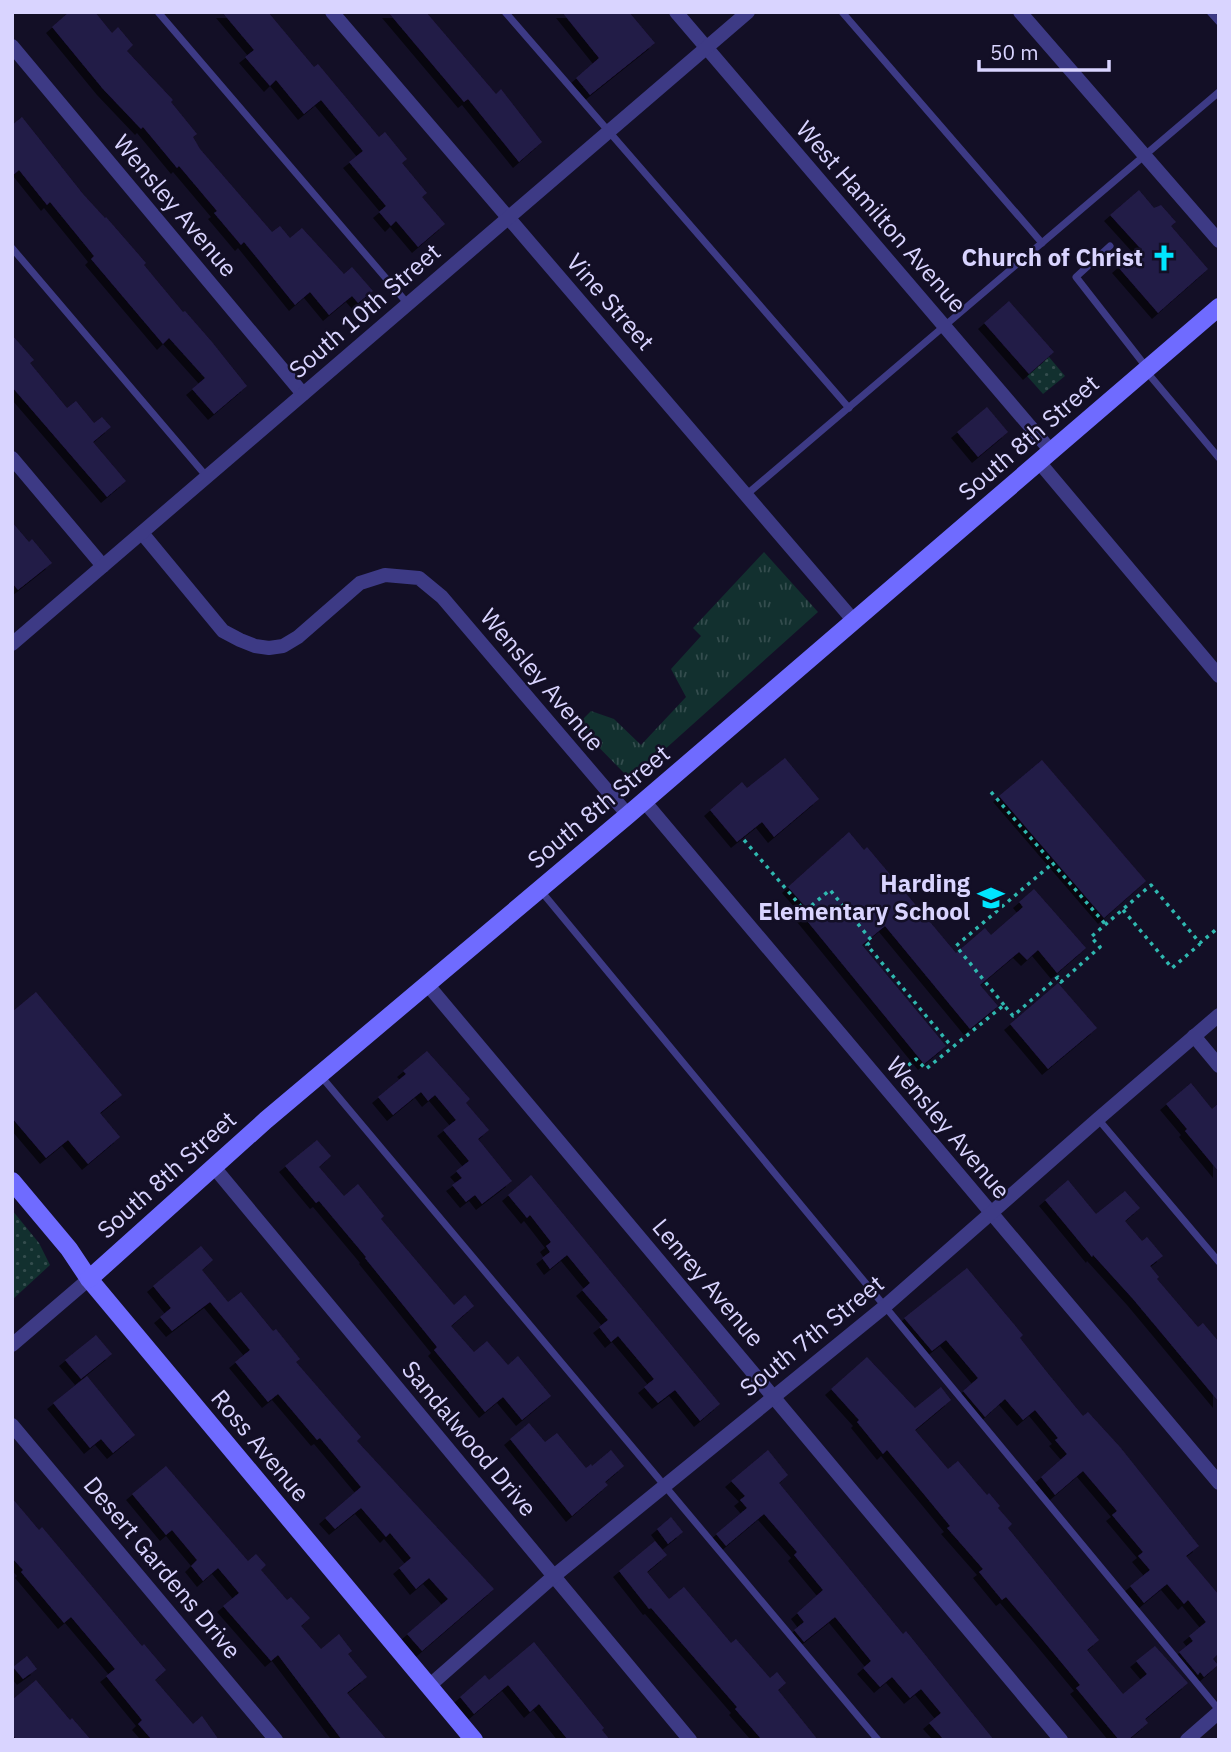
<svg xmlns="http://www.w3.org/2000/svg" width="1231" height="1752" font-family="'IBM Plex Sans',sans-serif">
	<defs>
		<pattern id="grass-tufts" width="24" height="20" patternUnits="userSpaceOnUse" patternTransform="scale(1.75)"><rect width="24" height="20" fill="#12302f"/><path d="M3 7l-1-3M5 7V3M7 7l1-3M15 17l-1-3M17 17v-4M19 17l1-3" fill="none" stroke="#344d4e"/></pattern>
		<pattern id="park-dots" width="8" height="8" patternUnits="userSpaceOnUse" patternTransform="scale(1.75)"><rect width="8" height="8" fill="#12302f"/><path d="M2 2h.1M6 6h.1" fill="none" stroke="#344d4e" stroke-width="1.8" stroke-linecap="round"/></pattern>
		<filter id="shadow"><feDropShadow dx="-6" dy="6" stdDeviation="0" flood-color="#0009"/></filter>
	</defs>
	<rect width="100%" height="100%" fill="#130f26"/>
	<path fill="url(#grass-tufts)" d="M764 552 818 612 634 777 624 773 577 725 591 711 614 719 641 745 686 697 671 669 701 636 693 628Z"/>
	<g fill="url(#park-dots)">
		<path d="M1049 357 1065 376 1043 394 1027 376Z"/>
		<path d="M12 1210 39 1243 50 1265 12 1300Z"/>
	</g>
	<g fill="#241b47" filter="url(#shadow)">
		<path d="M69 12H95L112 33 118 27 133 45 127 51 173 100 171 102 197 134 193 137 200 149 272 232 280 226 290 238 302 228 344 274 352 267 373 291 358 303 352 296 329 315 310 292 295 305 244 242 241 245 214 213 217 211 179 166 177 168 143 127 141 129 103 89 52 27Z"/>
		<path d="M222 12H268L314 67 318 64 379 137 385 132 407 159 402 163 427 193 422 197 445 224 418 247 396 221 391 226 379 212 386 206 349 162 363 151 321 100 304 114 276 80 270 86 245 57 254 50Z"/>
		<path d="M388 12H426L496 94 501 89 542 142 519 162 468 99 464 102Z"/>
		<path d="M562 12H629L655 43 590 95 576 78 599 58Z"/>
		<path d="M22 117 83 194 105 218 106 217 146 263 144 265 183 312 185 311 212 342 247 386 214 414 192 389 205 378 169 338 163 344 91 259 94 256 50 202 47 205 19 170 12 176V125Z"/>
		<path d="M1139 190 1154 208 1161 205 1176 222 1171 226 1208 269 1158 313 1118 267 1140 248 1110 215Z"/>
		<path d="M1009 301 1054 352 1029 374 984 323Z"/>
		<path d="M12 335 34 360 30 363 67 408 76 401 94 423 102 417 111 427 93 442 126 481 107 497 12 387Z"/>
		<path d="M987 407 1008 432 978 457 957 432Z"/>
		<path d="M12 522 29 542 32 539 52 563 18 590 12 583Z"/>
		<path d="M785 758 819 799 774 837 762 822 737 842 710 810 742 782 747 788Z"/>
		<path d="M1042 760 1146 881 1104 918 999 796Z"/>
		<path d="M849 832 864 850 867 847 956 953 985 928 991 935 1023 907 1019 902 1034 889 1086 948 1057 973 1038 950 1027 960 1019 952 980 985 998 1006 970 1029 885 926 862 945 946 1046 924 1064 803 916 809 911 788 887Z"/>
		<path d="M1058 983 1097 1028 1048 1069 1010 1024Z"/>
		<path d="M36 992 122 1095 100 1113 120 1137 88 1164 68 1140 46 1158 12 1118V1012Z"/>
		<path d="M427 1051 470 1099 466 1103 489 1130 478 1139 512 1181 482 1204 475 1195 466 1202 452 1185 462 1178 456 1171 469 1161 443 1130 456 1120 435 1095 428 1101 421 1092 393 1115 378 1097 406 1074 403 1071Z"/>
		<path d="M1191 1083 1212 1109 1219 1103V1172L1185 1131 1187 1129 1166 1104Z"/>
		<path d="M317 1140 331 1156 319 1167 344 1196 358 1184 384 1216 381 1219 454 1305 465 1295 474 1306 451 1326 474 1352 487 1341 508 1365 518 1356 551 1396 522 1420 503 1397 485 1412 434 1350 437 1347 365 1258 366 1257 319 1201 316 1203 285 1166Z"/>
		<path d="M531 1175 720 1404 700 1421 675 1390 658 1403 644 1387 654 1379 618 1336 611 1342 599 1327 608 1320 582 1290 590 1283 567 1255 550 1269 542 1258 550 1252 546 1246 551 1242 530 1215 527 1218 508 1195Z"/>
		<path d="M1068 1180 1096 1214 1125 1191 1140 1208 1125 1221 1142 1241 1147 1237 1163 1256 1150 1266 1159 1277 1157 1279 1198 1327 1203 1323 1219 1342V1402L1133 1299 1093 1255 1092 1257 1045 1200Z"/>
		<path d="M201 1246 213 1260 202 1270 228 1302 241 1292 273 1331 276 1329 300 1359 296 1362 361 1437 357 1441 494 1589 422 1651 407 1634 448 1599 429 1578 416 1589 399 1568 411 1558 390 1533 386 1537 361 1508 335 1529 325 1518 361 1487 320 1438 317 1440 278 1394 268 1402 235 1362 250 1350 210 1302 172 1331 160 1317 171 1308 153 1286Z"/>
		<path d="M967 1268 1023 1335 1020 1338 1046 1371 1083 1416 1088 1412 1120 1447 1199 1546 1186 1556 1219 1595V1653L1213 1659 1218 1665 1204 1677 1200 1672 1198 1675 1179 1652 1193 1641 1189 1636 1206 1622 1188 1600 1184 1604 1167 1584 1144 1603 1130 1586 1150 1570 1138 1556 1143 1552 1112 1515 1117 1511 1083 1471 1055 1495 1041 1477 1067 1454 1055 1440 1058 1438 1035 1410 1023 1420 1005 1399 985 1417 963 1391 978 1378 946 1340 932 1351 904 1318Z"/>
		<path d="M96 1335 112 1354 81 1379 65 1360Z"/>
		<path d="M867 1357 915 1408 941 1387 951 1400 915 1430 948 1469 958 1461 987 1495 989 1493 1000 1506 998 1508 1012 1524 1008 1528 1099 1640 1087 1650 1123 1694 1147 1674 1136 1661 1155 1646 1188 1683 1145 1719 1148 1723 1128 1740H1119L1076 1688 1080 1685 1041 1638 1006 1597 1002 1600 979 1572 983 1569 947 1528 950 1526 922 1492 887 1450 883 1454 857 1422 859 1420 831 1389Z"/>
		<path d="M87 1376 135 1435 113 1453 101 1439 90 1448 53 1403Z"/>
		<path d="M529 1423 545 1442 557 1433 586 1468 591 1464 592 1466 611 1450 624 1466 605 1482 608 1485 572 1516 510 1439Z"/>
		<path d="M768 1450 788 1475 779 1483 903 1634 906 1631 994 1740H944L929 1723 941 1713 921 1689 910 1698 892 1677 880 1687 863 1668 871 1661 835 1617 804 1642 794 1630 804 1622 797 1613 823 1590 794 1555 797 1552 764 1514 726 1546 716 1534 747 1508 740 1500 745 1496 731 1481Z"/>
		<path d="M166 1466 248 1561 256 1554 266 1565 261 1570 287 1600 291 1597 310 1618 301 1626 321 1649 339 1634 352 1651 348 1654 367 1677 347 1693 387 1740H342L278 1655 271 1661 223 1606 239 1593 218 1568 203 1581 191 1566 197 1560 172 1530 166 1535 132 1494Z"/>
		<path d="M12 1498 39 1530 42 1527 142 1646 144 1644 166 1670 155 1680 193 1724 202 1716 219 1740H152L138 1724 142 1720 106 1676 115 1669 71 1617 64 1623 21 1572 23 1570 12 1558Z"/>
		<path d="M671 1517 683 1532 668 1544 657 1529Z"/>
		<path d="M655 1541 667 1555 647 1572 669 1599 684 1587 731 1643 736 1639 770 1678 777 1672 786 1683 778 1690 818 1740H762L735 1709 737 1707 651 1608 649 1609 619 1571Z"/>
		<path d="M534 1642 604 1728 602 1730 610 1740H568L539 1704 530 1712 508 1685 474 1714 460 1697 485 1675 489 1680Z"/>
		<path d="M27 1656 37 1669 23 1679 13 1667Z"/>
		<path d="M36 1680 70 1720 72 1718 91 1740H17L12 1734V1700Z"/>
	</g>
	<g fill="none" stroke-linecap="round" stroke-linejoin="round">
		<g stroke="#2fb8b0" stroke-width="3.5" stroke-dasharray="3.5 5" stroke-linecap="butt">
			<path d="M991 792 1106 925"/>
			<path d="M744 840 805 911 830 890 872 941 867 945 952 1047"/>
			<path d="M1123 910 1172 968 1200 944"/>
			<path d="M1004 1005 956 946 1053 863"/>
			<path d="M895 1076 916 1059 926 1069 1004 1005 1013 1016 1058 977 1061 982 1100 947 1091 937 1151 885 1200 943 1219 927"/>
		</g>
		<g stroke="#3d3a85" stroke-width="7">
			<path d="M158 12 408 304"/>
			<path d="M505 12 849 408"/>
			<path d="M842 12 1042 243"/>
			<path d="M1210 12 1219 22"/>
			<path d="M1110 246 1076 277 1147 368"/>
			<path d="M12 248 207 477"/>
			<path d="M1146 371 1219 458"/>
			<path d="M746 495 1219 92"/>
			<path d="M541 891 1219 1710"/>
			<path d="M320 1075 878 1740"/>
			<path d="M1098 1119 1219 1262"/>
		</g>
		<g stroke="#3d3a85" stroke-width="14">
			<path d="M332 12 854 621"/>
			<path d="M676 12 1051 451"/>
			<path d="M1020 12 1219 241"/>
			<path d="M12 46 303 394"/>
			<path d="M12 458 103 566"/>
			<path d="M1039 462 1219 676"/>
			<path d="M142 533 223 631 240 640 255 646 269 648 283 646 298 637 360 583 385 575 419 578 442 597 628 815"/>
			<path d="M12 644 748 12"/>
			<path d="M644 801 1219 1483"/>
			<path d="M427 984 1061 1740"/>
			<path d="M1194 1036 1219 1066"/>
			<path d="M213 1166 690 1740"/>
			<path d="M12 1345 89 1279"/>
			<path d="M12 1425 276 1740"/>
			<path d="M429 1686 554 1576 883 1308 1098 1119 1219 1015"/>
			<path d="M1187 1740 1219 1712"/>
		</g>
		<g stroke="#6f6bff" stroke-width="18">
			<path d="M12 1181 69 1249 89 1279 474 1740"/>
			<path d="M89 1279 266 1120 628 815 1219 307"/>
		</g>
	</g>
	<defs>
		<g id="church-bare" transform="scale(2.1)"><path d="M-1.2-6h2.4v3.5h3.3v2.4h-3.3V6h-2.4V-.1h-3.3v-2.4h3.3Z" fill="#00e5ff" stroke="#130f26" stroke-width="2.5" paint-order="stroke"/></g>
		<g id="school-bare" transform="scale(2.1)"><path d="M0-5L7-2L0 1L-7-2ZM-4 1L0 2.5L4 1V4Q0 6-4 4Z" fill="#00e5ff" stroke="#130f26" stroke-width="2.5" paint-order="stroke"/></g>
	</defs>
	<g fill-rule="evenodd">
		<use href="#church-bare" x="1164" y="258"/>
		<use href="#school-bare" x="991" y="898"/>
	</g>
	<g text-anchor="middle" stroke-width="5" stroke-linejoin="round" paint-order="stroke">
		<g font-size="24" fill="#d9d4ff" stroke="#130f26">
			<text transform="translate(175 206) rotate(50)" y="8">Wensley Avenue</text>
			<text transform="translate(881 217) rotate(49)" y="8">West Hamilton Avenue</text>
			<text transform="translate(610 302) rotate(49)" y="8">Vine Street</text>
			<text transform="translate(365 311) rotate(-41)" y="8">South 10th Street</text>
			<text transform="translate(1029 438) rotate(-41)" y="8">South 8th Street</text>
			<text transform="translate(542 680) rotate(50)" y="8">Wensley Avenue</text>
			<text transform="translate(599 807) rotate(-40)" y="8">South 8th Street</text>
			<text transform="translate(948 1128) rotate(50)" y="8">Wensley Avenue</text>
			<text transform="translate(167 1175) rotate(-42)" y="8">South 8th Street</text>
			<text transform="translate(708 1283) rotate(50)" y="8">Lenrey Avenue</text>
			<text transform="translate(812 1336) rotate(-39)" y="8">South 7th Street</text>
			<text transform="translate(469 1439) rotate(50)" y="8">Sandalwood Drive</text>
			<text transform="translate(260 1446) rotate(50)" y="8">Ross Avenue</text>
			<text transform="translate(162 1568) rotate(50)" y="8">Desert Gardens Drive</text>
		</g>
		<g font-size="24" font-weight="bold" fill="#d9d4ff" stroke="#130f26" text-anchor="end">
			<text x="1143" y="266">Church of Christ</text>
			<text x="970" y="892">Harding<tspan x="970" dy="28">Elementary School</tspan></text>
		</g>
	</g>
	<rect width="1231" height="1752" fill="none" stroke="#d9d4ff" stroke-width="28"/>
	<path d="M979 60v10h130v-10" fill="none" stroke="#d9d4ff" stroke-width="3.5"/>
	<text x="990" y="60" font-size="21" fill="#d9d4ff" stroke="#130f26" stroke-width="5" paint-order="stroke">50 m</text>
</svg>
